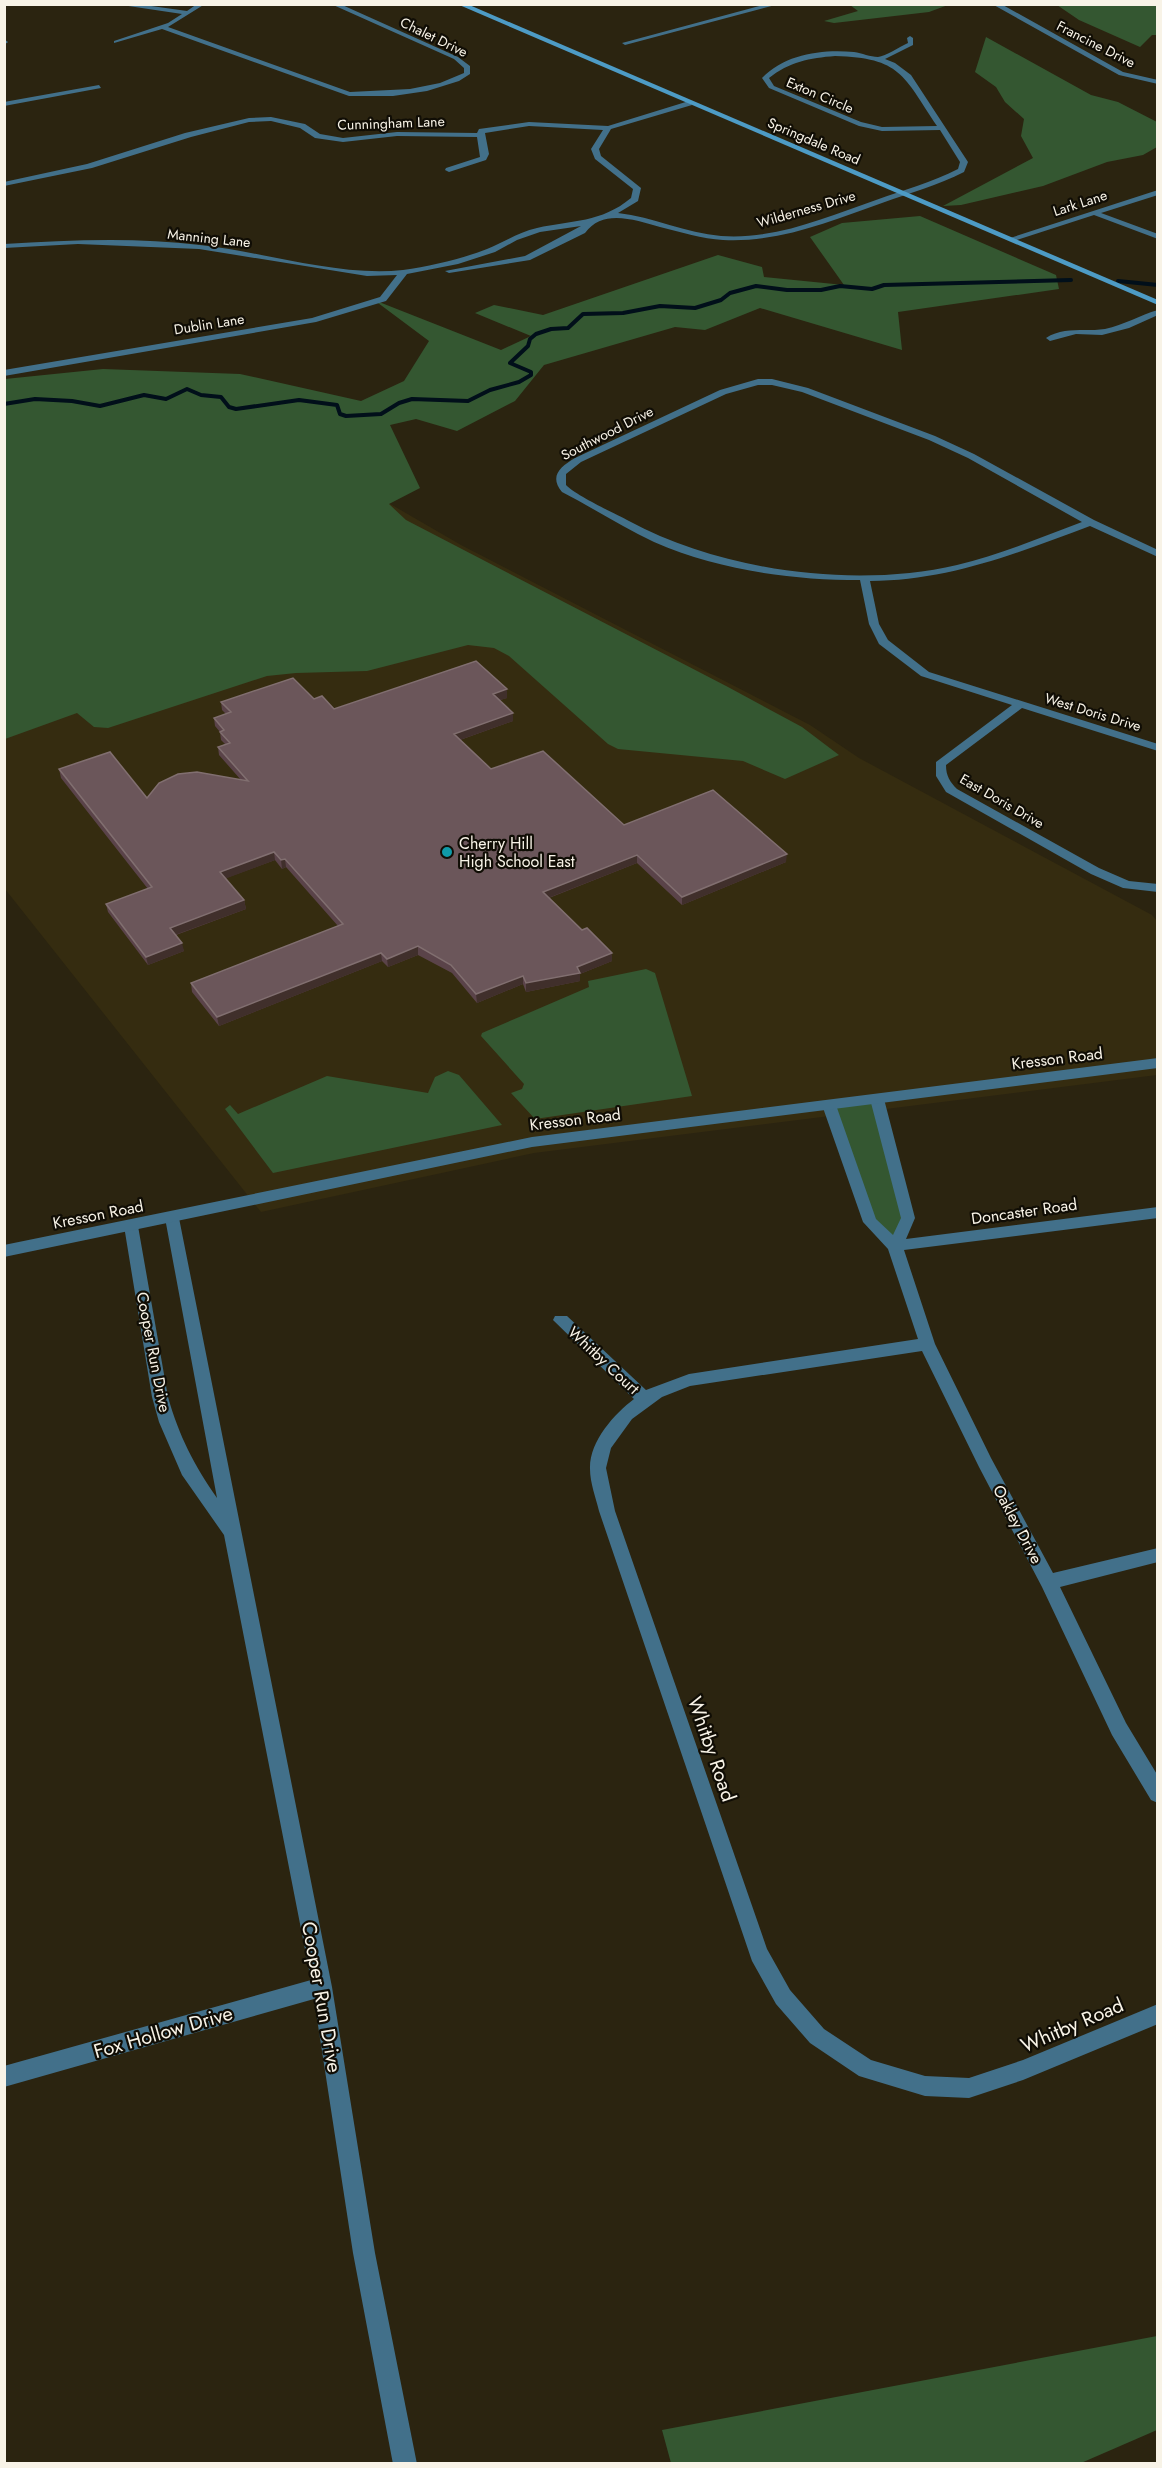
<svg xmlns="http://www.w3.org/2000/svg" width="1162" height="2468" font-family="Jost,sans-serif">
	<rect width="100%" height="100%" fill="#2b2410"/>
	<path fill="#352c10" d="M5 426 342 476 461 545 810 725 859 758 1152 915 1158 922 1157 1075 534 1153 261 1212 5 889Z"/>
	<g fill="#345731">
		<path d="M850 5H948L929 12 834 23 824 21 858 11Z"/>
		<path d="M1057 5H1157V35H1152L1140 47 1079 20Z"/>
		<path d="M986 37 1091 95 1118 102 1157 122V147L1143 155 1107 162 1043 186 961 205 943 206 1033 158 1021 136 1024 119 1005 102 996 87 975 72Z"/>
		<path d="M920 216 1056 275 1059 289 898 312 902 350 760 308 705 330 675 327 544 365 515 401 457 431 416 419 390 425 420 488 389 504 406 520 728 687 802 727 839 755 785 779 743 761 618 749 608 744 509 656 494 648 468 645 367 671 296 673 267 676 108 728 94 727 77 713 5 739V379L103 369 240 374 361 401 404 381 429 341 374 300 501 350 531 336 475 313 494 305 543 315 718 255 762 267 764 277 844 285 810 237 842 223Z"/>
		<path d="M646 969 655 973 692 1096 535 1119 511 1093 522 1089 524 1084 481 1036 482 1033 589 987 588 981Z"/>
		<path d="M448 1071 459 1075 502 1125 273 1173 225 1109 230 1105 238 1114 327 1076 428 1093 435 1077Z"/>
		<path d="M877 1099 908 1218 895 1246 870 1222 829 1105Z"/>
		<path d="M1157 2336V2430L1081 2463H671L662 2430Z"/>
	</g>
	<g fill="none" stroke-linecap="round" stroke-linejoin="round">
		<g stroke="#010f1a" stroke-width="4">
			<path d="M1118 281 1158 285"/>
			<path d="M4 404 35 399 72 401 100 406 144 395 166 399 187 389 201 395 221 397 229 407 236 409 299 400 337 405 340 414 346 416 381 414 399 403 412 399 468 401 490 390 519 382 531 375V372L510 363 528 346 530 339 536 334 551 329 568 328 583 314 623 313 660 306 695 308 721 300 730 293 756 286 787 290H821L840 286 872 289 884 285 1071 280"/>
		</g>
		<g fill="#42708a" fill-rule="evenodd">
			<path d="M115 4H137L187 11 197 4H205L168 27 350 92 410 89 440 83 464 73V68L454 59 331 4H340L458 57 470 66V74L459 81 427 91 393 96H349L162 29 114 43V41L168 23 182 14Z"/>
			<path d="M767 4H779L625 45 622 43Z"/>
			<path d="M992 4H1001L1123 72 1158 80V84L1119 75Z"/>
			<path d="M910 36 913 38V45L885 59 895 63 911 75 968 162 964 172C938 185 910 193 882 203 831 221 779 243 723 240 702 239 681 232 660 227 635 220 603 208 585 233L530 260 449 273 445 271 525 256 581 226 540 232 517 240 495 252 458 264 407 274 386 301 316 322 4 376V370L312 318 380 297 397 275 367 276 199 249 78 244 4 248V244C69 240 136 237 200 245 265 252 339 277 403 270 431 266 461 259 487 249 504 242 519 232 537 228 572 220 601 223 631 198L633 189 595 159 591 149 603 130 529 126 485 133 489 154 486 160 449 172 445 170 446 168 480 157 477 137 397 136 343 142 315 138 300 128 271 121 249 122 191 137 92 168 4 186V182L87 164 185 133 249 118 271 117 305 124 320 134 343 138 397 132 477 133 479 129 529 122 608 126 689 101 692 105 611 129 599 149 601 156 641 188 638 201 618 213C653 217 686 233 721 236 776 240 826 217 876 200 904 190 932 182 958 169L960 162 940 130 882 131 859 126 769 88 762 78C785 54 822 49 854 52 862 53 870 57 878 57 886 56 899 47 908 43L907 38ZM835 56C901 58 903 75 937 126L882 127 861 122 774 86 769 78C789 62 810 58 835 56Z"/>
			<path d="M4 39 8 42 7 43 4 44Z"/>
			<path d="M99 85 101 88 4 106V102Z"/>
			<path d="M1158 190V195L1101 213 1158 234V239L1094 215 1014 241 1007 239Z"/>
			<path d="M1158 310V315L1129 328 1102 335 1076 334 1050 341 1046 338C1064 326 1085 332 1105 329 1124 325 1140 315 1158 310Z"/>
			<path d="M758 379H772L808 388 935 436 974 454 1094 520 1158 550V557L1090 526C1018 553 948 581 870 581L879 624 888 640 929 672 1158 744V751L1022 708 946 765C946 776 950 782 957 789L1099 868 1129 881 1158 884V892L1123 888 1091 874 946 792 936 776V762L1012 705 921 676 879 644 869 624 860 580C791 580 718 570 654 542 622 527 593 508 562 492 549 476 560 467 575 458L720 390ZM758 385H772L802 392 929 440 968 458 1082 522C1041 537 1000 555 957 565 854 589 722 571 629 521 614 513 575 495 566 485V474L581 462 726 394Z"/>
			<path d="M877 1094 884 1099 915 1218 906 1239 1158 1207V1218L904 1250 935 1344 991 1458 1053 1573 1158 1548V1562L1060 1587 1126 1723 1158 1776V1803L1151 1800 1112 1735 1042 1587 979 1467 922 1351 690 1386 662 1397 632 1419 611 1448 606 1468 615 1511 767 1949 790 1990 824 2029 871 2060 925 2076 969 2078 1023 2060 1158 2004V2024L1023 2080 969 2098 925 2096 859 2076 810 2043 776 2004 752 1961 599 1511C596 1498 590 1483 590 1469 589 1442 614 1414 634 1399L553 1320 555 1316H567L646 1390 689 1374 918 1339 888 1249 863 1222 822 1105 829 1100 836 1105 876 1219 893 1235 901 1218 870 1099Z"/>
			<path d="M172 1213 177 1214 179 1218 332 1987 375 2253 417 2464H393L353 2253 314 1999 4 2087V2066L311 1980 224 1535 182 1475 159 1422 152 1397 124 1226 126 1222H136L138 1226 168 1397C179 1436 194 1465 217 1498L165 1218 167 1214Z"/>
		</g>
		<path fill="#42708a" fill-rule="evenodd" d="M1158 1058V1068L532 1147 4 1257V1245L532 1137Z"/>
		<path fill="#4d9bc5" fill-rule="evenodd" d="M457 4H467L1158 300V305Z"/>
	</g>
	<path fill="#5a4349" d="M507 698 500 700 513 721 460 740 491 769 624 825 786 862 682 905 637 863 549 898 612 961 580 974V981L526 992 523 984 477 1003 452 973 418 955 388 967 382 961 219 1026 192 992 191 983 338 926 286 867 282 869 275 860 226 878 244 900 246 909 176 935 184 951 148 965 108 912 106 904 148 889 61 778 59 769 147 798 241 780 219 755 218 747 225 744 221 740 220 732 215 726 214 718 226 714 222 710 221 702 314 699 334 709Z"/>
	<g fill="#402f2b">
		<path d="M507 689V698L493 702V694Z"/>
		<path d="M513 713V721L454 742V734Z"/>
		<path d="M274 852 275 860 222 880 220 872Z"/>
		<path d="M787 854 786 862 682 905V897Z"/>
		<path d="M637 855V863L543 900V892Z"/>
		<path d="M285 859 286 867 282 869 281 860Z"/>
		<path d="M244 900 246 909 172 936 170 928Z"/>
		<path d="M182 943 184 951 148 965 146 957Z"/>
		<path d="M418 946V955L388 967 387 959Z"/>
		<path d="M381 953 382 961 219 1026 217 1017Z"/>
		<path d="M612 953V961L580 974V981L526 992V983L577 967Z"/>
		<path d="M523 976V984L477 1003 476 994Z"/>
	</g>
	<path fill="#6b565a" stroke="#816f70" stroke-width="1.5" d="M476 661 507 689 493 694 513 713 454 734 491 769 543 751 624 825 713 790 787 854 682 897 637 855 543 892 582 930 587 928 612 953 577 967 580 973 526 983 523 976 476 994 451 965 418 946 387 959 381 953 217 1017 191 983 343 924 285 859 281 860 274 852 220 872 244 900 170 928 182 943 146 957 106 904 152 887 59 769 110 752 147 798 159 783 178 774 197 772 248 781 218 747 230 743 220 732 224 730 214 718 231 712 221 702 293 678 314 699 322 696 334 709Z"/>
	<circle fill="#0f9aa8" stroke="#100d05" stroke-width="2" cx="447" cy="852" r="6"/>
	<g text-anchor="middle" stroke-width="4.5" stroke-linejoin="round" paint-order="stroke">
		<g font-size="14" fill="#f8f3e7" stroke="#100d05">
			<text transform="translate(434 37) rotate(26)" y="5">Chalet Drive</text>
			<text transform="translate(1096 44) rotate(27)" y="5">Francine Drive</text>
			<text transform="translate(820 95) rotate(23)" y="5">Exton Circle</text>
			<text transform="translate(391 123) rotate(-2)" y="5">Cunningham Lane</text>
			<text transform="translate(814 141) rotate(23)" y="5">Springdale Road</text>
			<text transform="translate(1080 203) rotate(-18)" y="5">Lark Lane</text>
			<text transform="translate(806 209) rotate(-16)" y="5">Wilderness Drive</text>
			<text transform="translate(209 238) rotate(6)" y="5">Manning Lane</text>
			<text transform="translate(209 324) rotate(-9)" y="5">Dublin Lane</text>
			<text transform="translate(607 433) rotate(-27)" y="5">Southwood Drive</text>
			<text transform="translate(1093 712) rotate(17)" y="5">West Doris Drive</text>
			<text transform="translate(1002 801) rotate(30)" y="5">East Doris Drive</text>
		</g>
		<g font-size="16" fill="#f8f3e7" stroke="#100d05" text-anchor="start">
			<text x="459" y="849">Cherry Hill<tspan x="459" dy="18">High School East</tspan></text>
		</g>
		<g font-size="16" fill="#f8f3e7" stroke="#100d05">
			<text transform="translate(1057 1058) rotate(-7)" y="6">Kresson Road</text>
			<text transform="translate(575 1119) rotate(-7)" y="6">Kresson Road</text>
			<text transform="translate(1024 1211) rotate(-8)" y="6">Doncaster Road</text>
			<text transform="translate(98 1214) rotate(-11)" y="6">Kresson Road</text>
			<text transform="translate(154 1352) rotate(79)" y="6">Cooper Run Drive</text>
			<text transform="translate(604 1360) rotate(43)" y="6">Whitby Court</text>
			<text transform="translate(1018 1524) rotate(62)" y="6">Oakley Drive</text>
		</g>
		<g font-size="20" fill="#f8f3e7" stroke="#100d05">
			<text transform="translate(712 1749) rotate(71)" y="7">Whitby Road</text>
			<text transform="translate(322 1997) rotate(80)" y="7">Cooper Run Drive</text>
			<text transform="translate(1072 2025) rotate(-23)" y="7">Whitby Road</text>
			<text transform="translate(163 2032) rotate(-16)" y="7">Fox Hollow Drive</text>
		</g>
	</g>
	<rect width="1162" height="2468" fill="none" stroke="#f8f3e7" stroke-width="12"/>
</svg>
